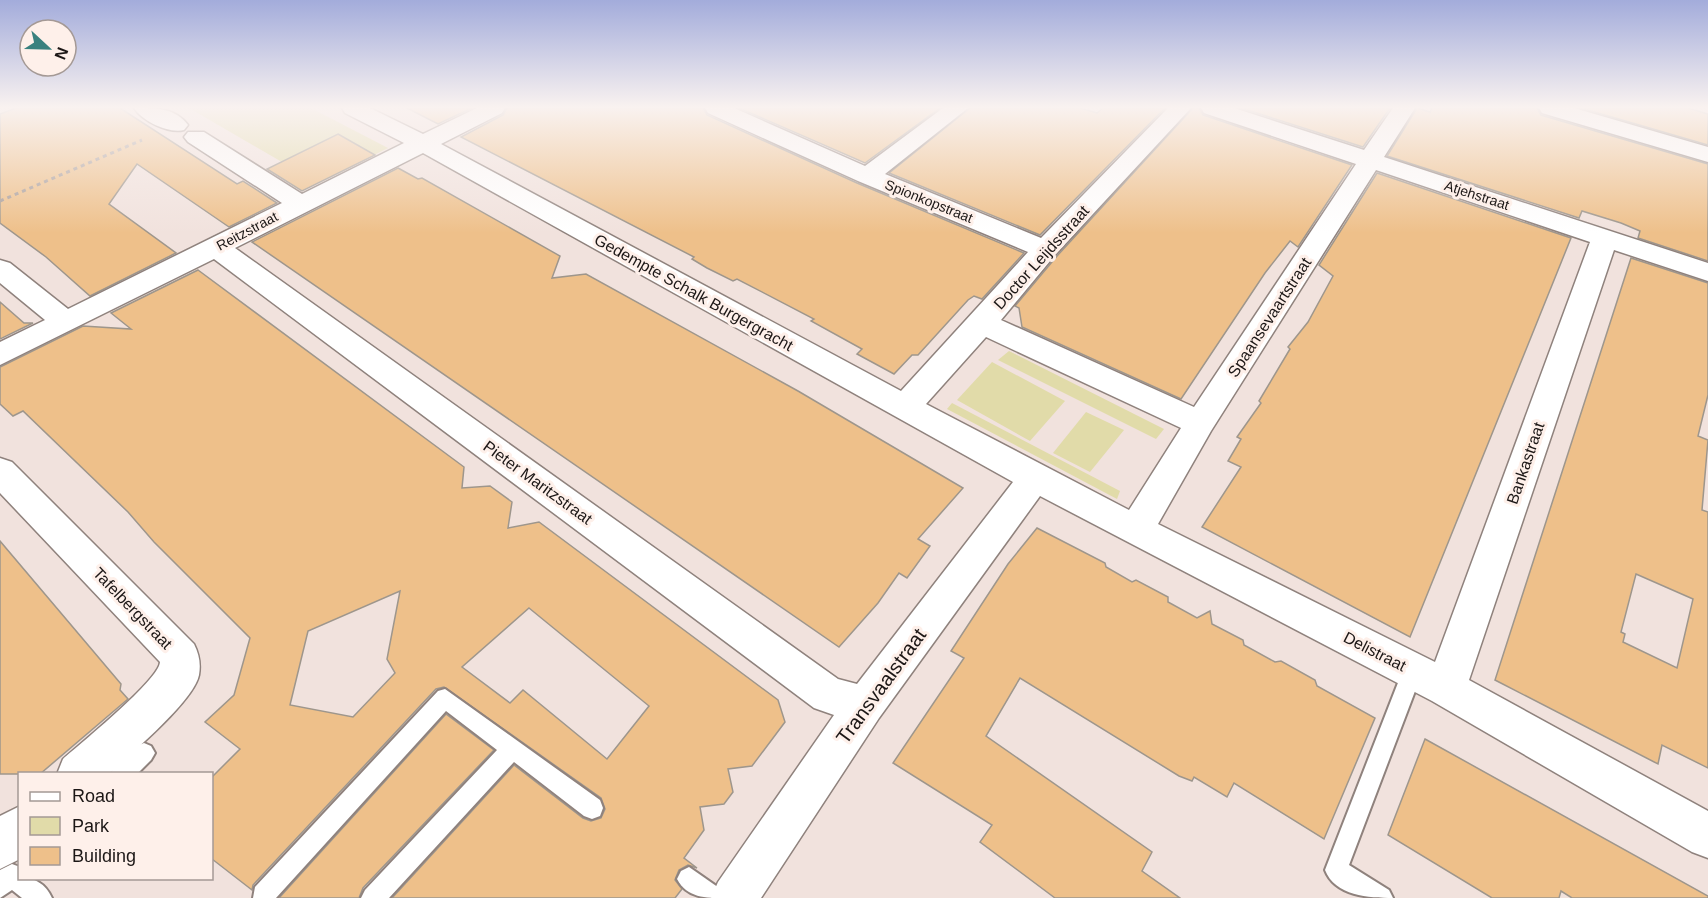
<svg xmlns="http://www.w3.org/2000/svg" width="1708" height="898" font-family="Arial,sans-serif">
	<rect width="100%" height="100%" fill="#f1e2dd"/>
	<g fill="#e1dba9">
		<path d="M189 108H311L388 148 318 183Z"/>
		<path d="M1009 351 1164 429 1156 439 998 360Z"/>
		<path d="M992 362 1065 401 1030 441 957 400Z"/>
		<path d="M952 403 1120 491 1117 499 947 409Z"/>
		<path d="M1086 412 1124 430 1090 472 1053 453Z"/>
	</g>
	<g fill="#eec08a" stroke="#9e968c" stroke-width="1.5" fill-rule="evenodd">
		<path d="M16 108H120L237 184 243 181 277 203 229 227 137 164 109 204 176 253 90 296 46 257 0 223V114Z"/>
		<path d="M407 108H472L438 124Z"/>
		<path d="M507 108H703L707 115 857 183 1024 253 982 299 974 296 968 300 918 355H912L894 374 857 354 862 349 811 321 814 319 737 279 733 281 707 268 692 259 694 257 461 137 503 115Z"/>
		<path d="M739 108H940L865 163Z"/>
		<path d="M970 108H1080L1097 113 1103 108H1165L1040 235 889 173Z"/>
		<path d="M1193 108H1199L1203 115 1352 165 1298 247 1290 241 1265 273 1181 399 1022 327 1019 308 1015 306 1057 256Z"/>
		<path d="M1241 108H1390L1363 147Z"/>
		<path d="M1417 108 1430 112 1432 108H1537L1541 115 1708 164V261L1638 238 1640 231 1621 223 1582 211 1579 218 1387 156Z"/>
		<path d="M1581 108H1688L1708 114V145Z"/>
		<path d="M338 134 375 155 302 191 267 169Z"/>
		<path d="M398 168 418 179 422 178 560 256 552 278 586 274 798 391 963 488 918 539 930 546 907 578 899 573 878 603 839 647 252 242Z"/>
		<path d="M1377 173 1571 238 1410 637 1202 527 1241 467 1228 461 1241 439 1237 437 1261 403 1259 401 1290 349 1288 347 1308 322 1333 276 1319 265Z"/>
		<path d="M1631 258 1708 283V395L1698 436 1708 440 1702 510 1708 512V768L1662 745 1658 764 1495 680ZM1636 574 1693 599 1677 668 1623 642 1625 634 1621 632Z"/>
		<path d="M198 270 464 467 462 488 490 486 512 502 508 528 539 522 778 700 785 722 752 766 728 769 733 792 724 804 700 807 704 830 684 858 697 868 688 865 679 870 675 880 682 889 675 898H392L514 765 583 818 591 821 601 818 605 809 601 798 444 687 436 689 253 885 252 890 212 859V777L240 749 205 722 234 695 250 638 154 542 128 512 23 411 13 416 0 404V367L83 326 131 329 111 313ZM400 591 387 659 395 673 353 717 290 705 308 631ZM529 608 649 706 607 759 523 690 510 703 462 667Z"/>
		<path d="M0 302 24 323H33L0 339Z"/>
		<path d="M1037 528 1105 563 1106 567 1132 582 1136 580 1168 597V602L1197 618 1210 611 1212 624 1243 640 1244 645 1275 662 1281 661 1315 680 1317 686 1375 718 1324 839 1234 783 1227 797 1194 777 1192 781 1179 776 1020 678 986 736 1152 852 1142 871 1180 898H1055L980 842 992 825 893 763 964 658 951 651 1008 564Z"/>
		<path d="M0 541 121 684 120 690 128 699 40 774H0Z"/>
		<path d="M446 714 494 750 363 888 359 898H279Z"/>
		<path d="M1425 739 1708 896V898H1572L1561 891 1559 898H1492L1388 835Z"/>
	</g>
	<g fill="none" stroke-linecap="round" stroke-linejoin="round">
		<g stroke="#8f827d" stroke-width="4">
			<g id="lane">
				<path d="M1413 661 1420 664 1423 670 1349 865 1389 890 1393 898C1369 898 1335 896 1325 870L1403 670 1406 664Z"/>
				<path d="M445 689 600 800 603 808 600 816 592 819 584 816 514 762 389 898H361L365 890 497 750 446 711 276 898H253L255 887 438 691Z"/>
				<path d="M144 743 151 746 155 753 151 760 137 774H110C116 761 131 748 144 743Z"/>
				<path d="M12 864 20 867V878C35 878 45 883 52 898H22L12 890 0 898V870Z"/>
				<path d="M689 867 722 890 726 898C705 898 687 898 677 879L681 871Z"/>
			</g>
		</g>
		<g stroke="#8f827d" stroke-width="3">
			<g id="street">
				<path d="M134 108C153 108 175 107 188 125L184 130C169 134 142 121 134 108Z"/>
				<path d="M342 108H370L423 134 477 108H505L502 113 441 144 901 391 1028 252 858 181 708 113 705 108H734L865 166 943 108H968L885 174 1041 238 1168 108H1191L1055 255 1001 320 1194 407 1356 164 1204 113 1201 108H1234L1364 150 1393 108H1415L1384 157 1708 263V281L1614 250 1469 680 1708 811V858L1692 852 1432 701 1040 496 879 718 761 898H711L718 882 834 715 814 708 214 259 0 365V342L45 320 0 283V260L10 263 68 309 282 203 188 142 184 137 188 132H204L302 194 404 143 345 113ZM423 153 1013 482 857 684 838 679 235 248ZM1376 170 1590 242 1435 662 1158 524 1211 431ZM986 337 1181 428 1129 510 926 404Z"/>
				<path d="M1539 108H1574L1708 147V162L1542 113Z"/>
				<path d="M0 458 12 462 194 644C199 654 201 663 199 675 194 701 130 754 109 774H57L63 759C81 743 159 680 160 662L0 493Z"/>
				<path d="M20 806V859L0 869V816Z"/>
			</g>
		</g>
		<path stroke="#a79c98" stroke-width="3" stroke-dasharray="4 4" stroke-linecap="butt" d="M0 201 142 140"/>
		<use href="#lane" fill="#fff" fill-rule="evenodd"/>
		<use href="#street" fill="#fff" fill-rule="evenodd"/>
	</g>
	<linearGradient id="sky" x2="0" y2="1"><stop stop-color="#a3acdb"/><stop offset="0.46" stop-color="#f9f2f0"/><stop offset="1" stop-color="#f9f2f0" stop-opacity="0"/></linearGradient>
	<rect width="1708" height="233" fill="url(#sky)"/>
	<g text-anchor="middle" stroke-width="6" stroke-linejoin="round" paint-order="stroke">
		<g font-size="14" fill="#1c1716" stroke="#fef0ea">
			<text transform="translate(1477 195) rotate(18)" y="5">Atjehstraat</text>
			<text transform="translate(929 201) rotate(22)" y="5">Spionkopstraat</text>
			<text transform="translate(247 231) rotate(-28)" y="5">Reitzstraat</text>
		</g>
		<g font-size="16" fill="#1c1716" stroke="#fef0ea">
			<text transform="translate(1041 257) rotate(-48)" y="6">Doctor Leijdsstraat</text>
			<text transform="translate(694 292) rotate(29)" y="6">Gedempte Schalk Burgergracht</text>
			<text transform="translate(1269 317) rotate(-57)" y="6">Spaansevaartstraat</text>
			<text transform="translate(1525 463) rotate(-71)" y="6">Bankastraat</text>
			<text transform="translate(538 482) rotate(36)" y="6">Pieter Maritzstraat</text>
			<text transform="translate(133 608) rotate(46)" y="6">Tafelbergstraat</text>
			<text transform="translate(1375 651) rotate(27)" y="6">Delistraat</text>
		</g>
		<g font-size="20" fill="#1c1716" stroke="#fef0ea">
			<text transform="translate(881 686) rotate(-54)" y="7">Transvaalstraat</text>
		</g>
	</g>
	<rect x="18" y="772" width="195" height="108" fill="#fef0ea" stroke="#a49995" stroke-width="1.5"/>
	<rect x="30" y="792" width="30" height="9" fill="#ffffff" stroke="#a49995" stroke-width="1.5"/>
	<text x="72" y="802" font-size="18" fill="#1c1716">Road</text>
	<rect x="30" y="817" width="30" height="18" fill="#e1dba9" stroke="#a49995" stroke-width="1.5"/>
	<text x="72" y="832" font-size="18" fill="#1c1716">Park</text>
	<rect x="30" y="847" width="30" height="18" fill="#eec08a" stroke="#a49995" stroke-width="1.5"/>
	<text x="72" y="862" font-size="18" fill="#1c1716">Building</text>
	<g transform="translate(48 48) rotate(112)"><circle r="28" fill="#fef0ea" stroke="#a49995" stroke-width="1.5"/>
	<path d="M0-4.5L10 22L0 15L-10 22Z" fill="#39817f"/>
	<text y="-9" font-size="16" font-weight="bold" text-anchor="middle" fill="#1c1716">N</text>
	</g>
</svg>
